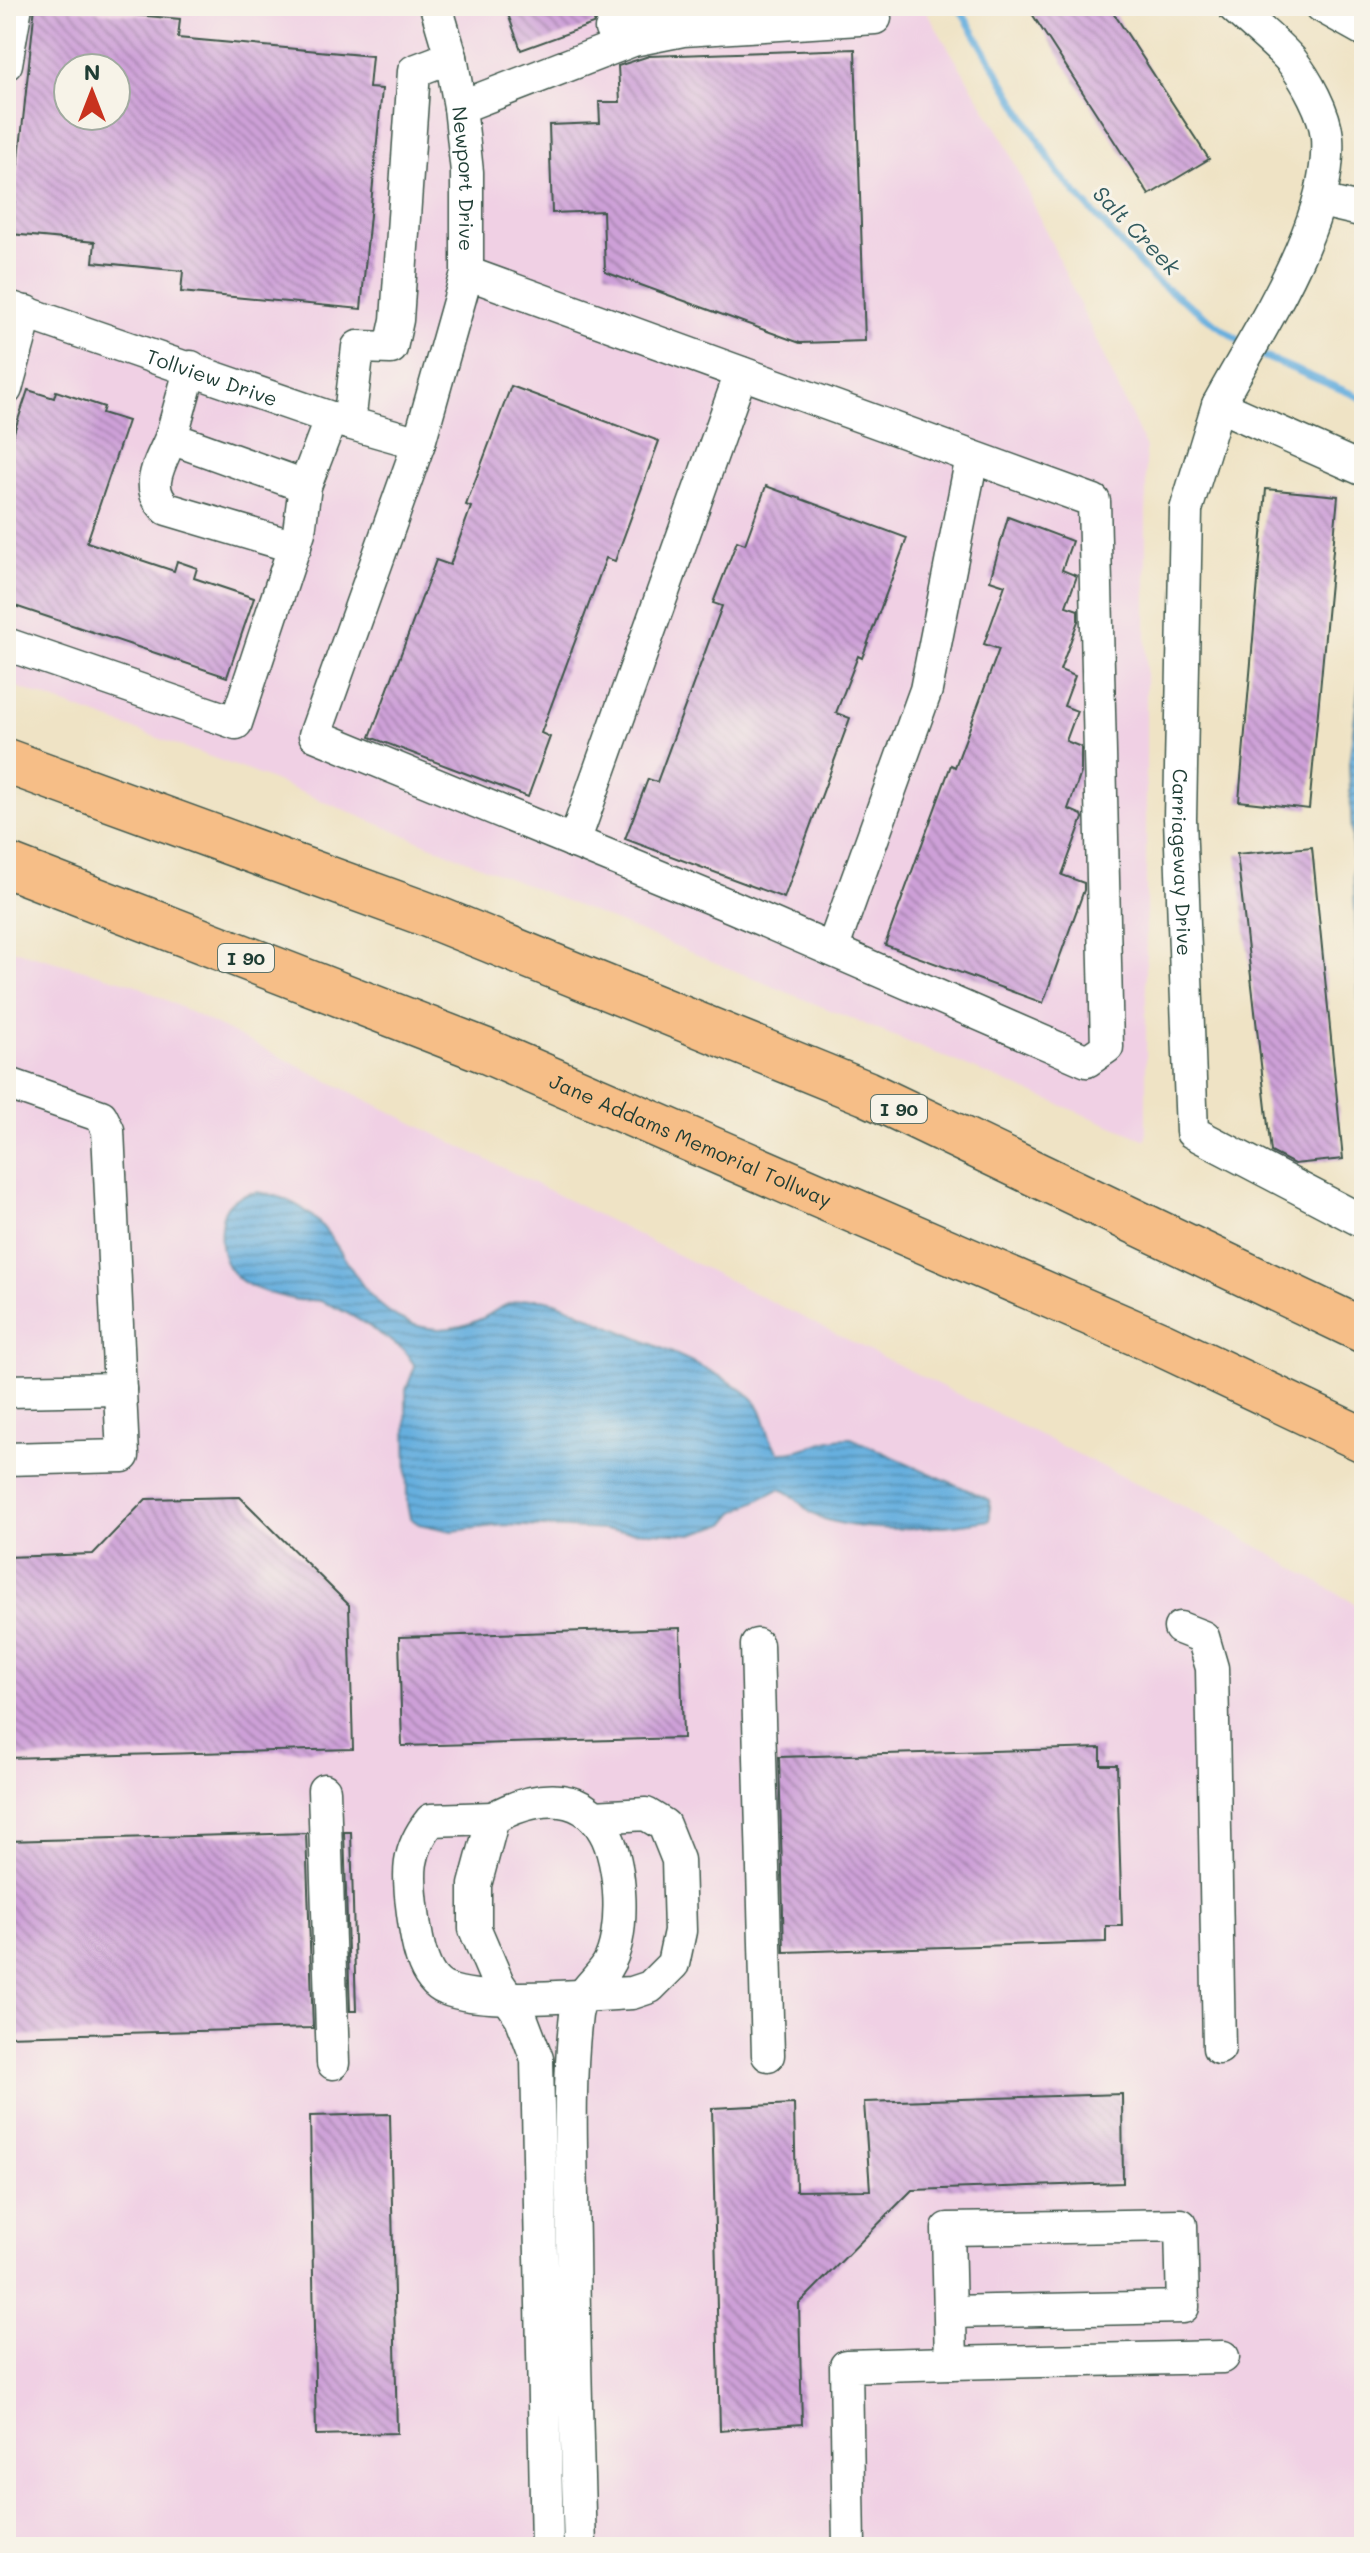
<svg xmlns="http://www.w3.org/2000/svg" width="1370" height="2553" font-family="Mali,sans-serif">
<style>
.built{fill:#f0d0e4;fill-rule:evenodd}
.water{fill:url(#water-rules);stroke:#427689;stroke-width:2}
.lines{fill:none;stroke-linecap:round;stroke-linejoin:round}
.stream{stroke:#66afde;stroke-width:7}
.building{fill:url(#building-back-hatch);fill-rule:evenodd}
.minor-casing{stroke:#3e564a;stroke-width:35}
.highway-casing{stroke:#3e564a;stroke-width:47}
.minor{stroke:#fff;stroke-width:32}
.highway{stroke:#f6be87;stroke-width:44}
.labels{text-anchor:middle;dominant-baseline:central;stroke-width:6;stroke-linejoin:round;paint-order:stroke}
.shield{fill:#f7f3e8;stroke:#60746a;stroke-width:2}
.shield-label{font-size:18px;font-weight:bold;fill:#1f3d34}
.street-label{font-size:20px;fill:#1f3d34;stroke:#f7f3e8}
.water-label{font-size:22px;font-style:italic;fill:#315a5e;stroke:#f7f3e8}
</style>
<defs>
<pattern id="water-rules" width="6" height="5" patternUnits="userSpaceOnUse" patternTransform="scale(2)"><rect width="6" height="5" fill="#66afde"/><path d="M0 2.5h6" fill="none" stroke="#5390b5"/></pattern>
<pattern id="building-back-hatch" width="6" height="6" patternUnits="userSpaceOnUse" patternTransform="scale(2)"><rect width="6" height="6" fill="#cea0d8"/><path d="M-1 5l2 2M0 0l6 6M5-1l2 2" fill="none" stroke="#a784b0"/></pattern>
</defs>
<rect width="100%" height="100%" fill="#f7f3e8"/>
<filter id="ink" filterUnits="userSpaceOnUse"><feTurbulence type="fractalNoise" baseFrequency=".0125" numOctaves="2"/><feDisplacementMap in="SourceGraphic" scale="16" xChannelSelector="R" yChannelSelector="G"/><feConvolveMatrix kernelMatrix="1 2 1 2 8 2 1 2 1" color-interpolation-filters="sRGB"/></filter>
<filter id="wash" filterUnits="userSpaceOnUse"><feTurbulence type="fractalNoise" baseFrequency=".006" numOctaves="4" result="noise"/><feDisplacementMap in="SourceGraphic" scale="32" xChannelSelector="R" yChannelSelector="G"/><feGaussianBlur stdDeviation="1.8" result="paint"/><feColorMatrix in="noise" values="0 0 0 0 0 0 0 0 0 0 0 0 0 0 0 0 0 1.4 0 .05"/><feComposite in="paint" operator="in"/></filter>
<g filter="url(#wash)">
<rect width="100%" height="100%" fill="#efe3c5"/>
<g class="built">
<path d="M 6,6 L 923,6 L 1003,138 L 1146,448 L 1146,1140 L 252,772 L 6,683 ZM 68,68 L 116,68 L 116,116 L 68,116 Z"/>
<polygon points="6,948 134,984 1226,1528 1364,1609 1364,2547 6,2547"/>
</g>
<g class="water">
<polygon points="1364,642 1364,1027 1359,1006 1349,764"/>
<path d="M 257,1192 C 348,1205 336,1291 407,1322 C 432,1333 458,1330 483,1318 C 493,1313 503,1304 515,1302 C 526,1299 540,1298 551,1301 C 570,1306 589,1317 607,1325 C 648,1343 715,1368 749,1395 C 769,1411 763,1435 779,1452 C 806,1453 822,1437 851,1438 L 990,1500 L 990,1520 C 938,1528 875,1535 824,1519 C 802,1513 798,1493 779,1489 L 735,1512 L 725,1524 L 692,1534 L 503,1525 L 452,1531 L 419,1524 L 410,1518 L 407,1504 L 406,1390 L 415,1366 L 404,1350 C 379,1333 352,1313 323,1302 C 313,1298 303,1302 293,1299 C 247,1289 216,1277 221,1226 C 223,1202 235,1196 257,1192 Z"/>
</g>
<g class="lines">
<g class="stream">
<polyline points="958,6 1058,173 1152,278 1245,345"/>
<polyline points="1258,354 1364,399"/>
</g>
</g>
<g id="blocks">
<g class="building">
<path d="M 35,6 L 180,19 L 178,38 L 372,56 L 369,88 L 382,89 L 361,309 L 181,292 L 183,271 L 93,262 L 95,242 L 11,234 ZM 68,68 L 116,68 L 116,116 L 68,116 Z"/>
<polygon points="505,6 618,6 597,16 593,24 521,50"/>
<polygon points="1027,6 1109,6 1209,159 1149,195"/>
<polygon points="855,49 865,341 800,343 605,272 603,211 552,213 549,125 600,123 599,102 620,102 618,66 649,56"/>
<polygon points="511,386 659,441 615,561 606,558 541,733 550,737 528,797 370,737 436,560 450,565 471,507 466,505"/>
<polygon points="28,390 54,398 56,391 104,407 102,413 128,421 87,542 174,571 177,561 197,568 194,578 254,598 227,677 6,603 6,456"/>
<polygon points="766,486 907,538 862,658 858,656 836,713 850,718 784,898 625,839 648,779 657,782 722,606 713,603 737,541 745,544"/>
<polygon points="1266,489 1338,496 1309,809 1239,801"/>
<polygon points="1008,517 1072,541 1062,570 1077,576 1066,606 1078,610 1078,621 1060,670 1075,676 1064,706 1077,711 1066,741 1081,747 1081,773 1068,809 1082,815 1083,818 1062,875 1084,883 1084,890 1043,1003 885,945 951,765 955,767 999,649 984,644 1005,585 990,580"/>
<polygon points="1312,847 1343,1159 1294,1164 1271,1152 1237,854"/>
<polygon points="240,1497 349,1605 353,1749 6,1758 6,1557 93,1554 146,1499"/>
<polygon points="680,1628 683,1738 402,1746 399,1637"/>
<polygon points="1101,1748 1101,1765 1117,1765 1122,1926 1106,1926 1106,1942 784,1952 779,1757"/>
<polygon points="344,1832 351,1832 356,2011 350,2011"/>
<polygon points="306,1833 313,2028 6,2036 6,1841"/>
<polygon points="1122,2094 1123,2183 912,2190 799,2304 802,2424 720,2430 712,2108 794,2104 796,2191 870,2190 864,2102"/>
<polygon points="390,2114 397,2433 316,2435 310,2116"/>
</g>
</g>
</g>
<g filter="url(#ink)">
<use href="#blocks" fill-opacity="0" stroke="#3e564a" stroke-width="2"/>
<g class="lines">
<defs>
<g id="minor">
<path id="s1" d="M 436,6 L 451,57 L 460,107 L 467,172 L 467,273 L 419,443 L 315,735 L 733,907 L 1087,1061 L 1107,1047 L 1094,501 L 467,273"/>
<polyline points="1321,6 1364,30"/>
<polyline points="611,29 671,6"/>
<polyline points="6,64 16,6"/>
<polyline points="460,107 633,40 683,30 875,18"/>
<polyline points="1321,201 1364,211"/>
<path id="s2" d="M 6,306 L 331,418 L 419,443"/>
<polyline points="191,367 171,438 305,486"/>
<polyline points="6,389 27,312"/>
<path d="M 1218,405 C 1258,331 1333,221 1327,137 C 1325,113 1306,79 1291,60 C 1274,41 1252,24 1233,6"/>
<polyline points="349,423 358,347 391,348 397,320 414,71 451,57"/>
<path d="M 171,438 C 160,464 143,488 167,509 L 295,547"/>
<path id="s3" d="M 1364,470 L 1218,405 L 1186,510 L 1180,819 L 1192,1132 L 1364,1222"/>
<polyline points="6,644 236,723 299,532 305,486 331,418"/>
<polyline points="574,842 741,373"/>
<polyline points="832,950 926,690 972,457"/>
<polyline points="6,1083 101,1116 108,1130 123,1456 6,1459"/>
<polyline points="6,1391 120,1389"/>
<polyline points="1180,1628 1203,1637 1212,1668 1219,2048"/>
<polyline points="757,1645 768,2055"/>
<polyline points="324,1790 333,2063"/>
<path d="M 493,1818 L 431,1820 C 406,1851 408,1875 413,1913 C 416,1936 421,1979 446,1989 C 483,2005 588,1995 632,1993 L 650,1987 L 673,1964 L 680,1931 L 678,1860 L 664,1825 L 646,1814 L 594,1817"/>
<polyline points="951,2363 1223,2357"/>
<path d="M 547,2547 L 537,2059 L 521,2017 L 498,1983 L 475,1929 L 475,1885 L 493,1818 C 530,1798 579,1787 604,1831 C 622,1861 626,1936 607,1966 C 595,1984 579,1992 576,2015 C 567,2090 572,2169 573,2245 C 574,2346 577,2446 580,2547"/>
<polyline points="849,2547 846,2366 951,2363 948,2229 1181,2225 1183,2307 950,2312"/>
</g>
<g id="highway">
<polyline points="6,761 423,913 866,1093 1364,1331"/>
<path id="s4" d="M 6,865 L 486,1051 L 1161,1344 L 1364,1440"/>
</g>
</defs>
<use href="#minor" class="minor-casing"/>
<use href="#highway" class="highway-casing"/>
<use href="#minor" class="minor"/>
<use href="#highway" class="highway"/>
</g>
</g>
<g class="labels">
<g class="shield">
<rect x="218" y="944" width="56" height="28" rx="6"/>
<rect x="871" y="1095" width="56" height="28" rx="6"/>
</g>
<g class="shield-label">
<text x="246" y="958">I 90</text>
<text x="899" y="1109">I 90</text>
</g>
<g class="street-label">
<text stroke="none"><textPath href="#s1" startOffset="176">Newport Drive</textPath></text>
<text stroke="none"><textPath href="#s2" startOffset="218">Tollview Drive</textPath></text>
<text stroke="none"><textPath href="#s3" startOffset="622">Carriageway Drive</textPath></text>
<text stroke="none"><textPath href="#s4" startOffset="738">Jane Addams Memorial Tollway</textPath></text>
</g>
<g class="water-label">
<text transform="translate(1137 230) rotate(46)">Salt Creek</text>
</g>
</g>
<rect width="1370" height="2553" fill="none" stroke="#f7f3e8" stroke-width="32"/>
<g transform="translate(92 92)"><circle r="38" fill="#f7f3e8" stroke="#a1aaa0" stroke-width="2"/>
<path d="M0-6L14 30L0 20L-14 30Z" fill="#c8321e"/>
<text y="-12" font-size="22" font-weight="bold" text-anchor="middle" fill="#1f3d34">N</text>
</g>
</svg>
